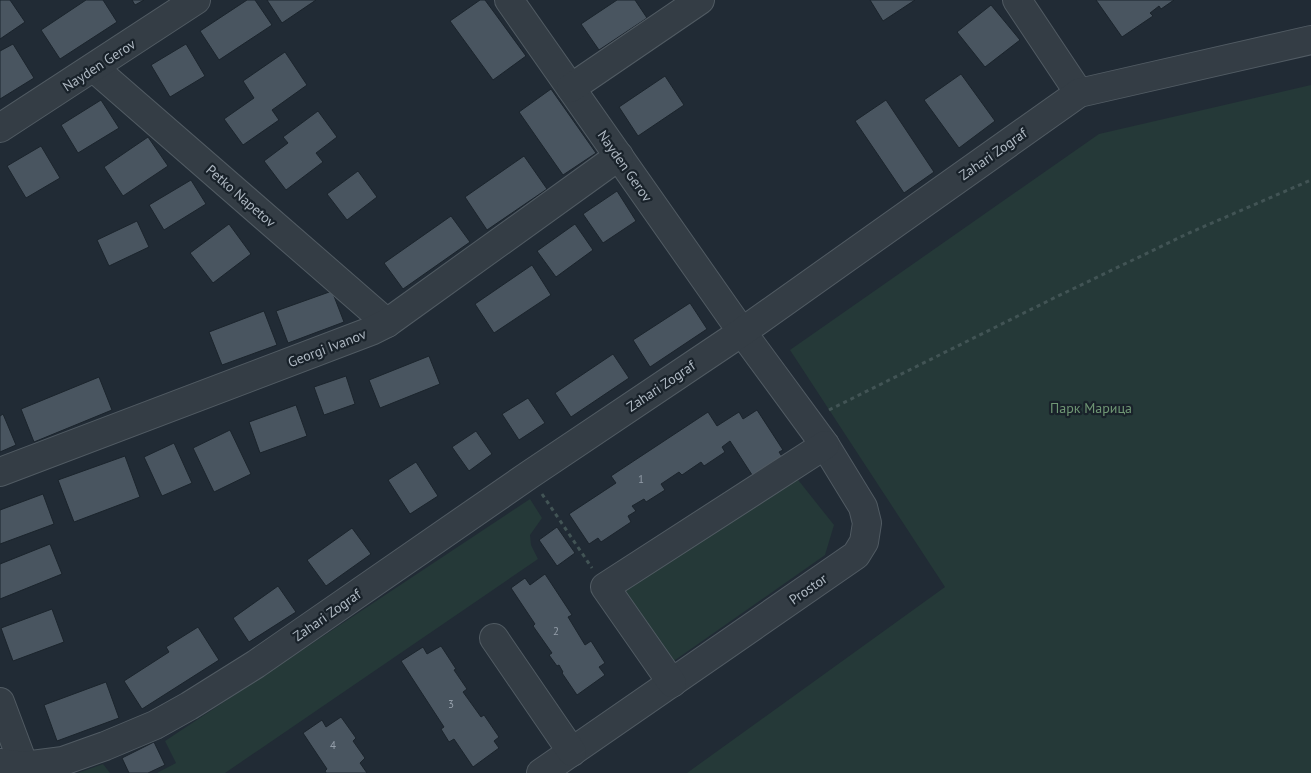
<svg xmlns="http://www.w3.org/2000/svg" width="1311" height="773" font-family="'PT Sans',sans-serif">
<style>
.green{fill:#253938}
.building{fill:#495560;stroke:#1b242c}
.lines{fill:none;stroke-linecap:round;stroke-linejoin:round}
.minor-casing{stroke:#515b63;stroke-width:30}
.path{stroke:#425455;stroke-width:3;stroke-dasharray:4 4;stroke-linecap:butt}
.minor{stroke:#343d45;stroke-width:28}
.labels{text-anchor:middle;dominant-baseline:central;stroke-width:4.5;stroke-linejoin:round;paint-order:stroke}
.number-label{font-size:11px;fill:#959faa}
.street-label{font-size:14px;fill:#aeb8c2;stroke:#19222a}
.park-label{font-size:14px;fill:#6f9674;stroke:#19222a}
</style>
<rect width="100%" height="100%" fill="#212b35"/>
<g class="green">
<polygon points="1311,85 1311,773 687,773 945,587 790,350 1099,134"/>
<polygon points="795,476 834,525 825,555 668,665 620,591"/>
<polygon points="530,499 542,518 530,535 531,545 538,559 225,773 157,773 176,763 165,741"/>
<polygon points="103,764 110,773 78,773"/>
</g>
<g class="building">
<polygon points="0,0 10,0 25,22 0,39"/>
<polygon points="86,0 103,0 117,22 60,59 41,30"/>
<polygon points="132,0 144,0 135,5"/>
<polygon points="247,0 255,0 272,25 219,60 200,31"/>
<polygon points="267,0 316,0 282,23"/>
<polygon points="480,0 485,0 526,56 493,80 450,21"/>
<polygon points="617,0 635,0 647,18 599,50 581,24"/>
<polygon points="870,0 915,0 883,21"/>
<polygon points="1096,0 1174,0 1161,9 1159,6 1150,13 1153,16 1122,37"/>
<polygon points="991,5 1020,40 985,67 957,32"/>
<polygon points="13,44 34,78 0,99 0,51"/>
<polygon points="186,44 205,76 170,97 151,65"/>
<polygon points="285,52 307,85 272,110 279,120 243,145 224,119 254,98 243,81"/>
<polygon points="961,74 995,121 959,148 924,100"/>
<polygon points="665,76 684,105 638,136 619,107"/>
<polygon points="551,89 596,153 563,175 519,112"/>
<polygon points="101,100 119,128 78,153 61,125"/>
<polygon points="886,100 934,172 904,193 855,121"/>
<polygon points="318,111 337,137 316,153 323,162 286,190 264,161 288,143 283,137"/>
<polygon points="148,137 168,166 123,196 104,167"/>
<polygon points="41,146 60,178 26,198 7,166"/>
<polygon points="524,156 547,189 487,230 465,197"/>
<polygon points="358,171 377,197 347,220 327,194"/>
<polygon points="191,180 206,204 164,230 149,205"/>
<polygon points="617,191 636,221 603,243 583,214"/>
<polygon points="451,216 470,242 403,289 384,263"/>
<polygon points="137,221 149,247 109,266 97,240"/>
<polygon points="229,224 251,254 213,283 190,253"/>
<polygon points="575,224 593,250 556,277 537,251"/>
<polygon points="532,265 551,295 494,333 475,304"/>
<polygon points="332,291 344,322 288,343 276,311"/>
<polygon points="690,303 707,329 650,367 633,340"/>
<polygon points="264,311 277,345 222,365 209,332"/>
<polygon points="613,354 629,378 571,417 555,393"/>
<polygon points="429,356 440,384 380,408 369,380"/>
<polygon points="346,376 355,404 324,415 314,387"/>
<polygon points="99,377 112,410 34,442 21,409"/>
<polygon points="528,398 545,423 519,440 502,414"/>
<polygon points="296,405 307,436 260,453 249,422"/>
<polygon points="757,410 783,450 779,452 785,461 756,481 730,441 722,447 725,452 704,466 701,462 682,475 679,472 661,484 665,490 646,502 644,499 632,506 636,511 628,516 631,522 601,542 598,538 589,544 569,514 616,483 611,476 708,412 717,426 739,412 743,419"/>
<polygon points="3,414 16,445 0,452 0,416"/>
<polygon points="230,430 251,474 214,492 193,448"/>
<polygon points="476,431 492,454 469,471 452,447"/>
<polygon points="174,443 192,483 162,496 144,457"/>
<polygon points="125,456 140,497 74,522 58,480"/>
<polygon points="416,462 438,496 410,514 388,480"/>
<polygon points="43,494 54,524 0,544 0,510"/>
<polygon points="557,527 575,553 557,566 539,540"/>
<polygon points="352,528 371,554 326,586 307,560"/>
<polygon points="50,544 62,574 0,599 0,564"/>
<polygon points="545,574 572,615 568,617 585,645 591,641 605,663 599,667 605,675 577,695 562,673 563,672 559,665 557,666 549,655 552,653 533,626 535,624 511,588 525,578 530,585"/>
<polygon points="278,586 296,612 249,642 233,618"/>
<polygon points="52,609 64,642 13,661 1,628"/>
<polygon points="198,627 219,660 142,709 124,681 169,652 166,647"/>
<polygon points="441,646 456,669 454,670 467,689 463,692 481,717 484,715 499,737 494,741 499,748 473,767 454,739 449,742 441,729 444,727 401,661 423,647 427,654"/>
<polygon points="106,682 119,718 57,741 44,705"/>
<polygon points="341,717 356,738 353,741 365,758 360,763 367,773 326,773 325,771 327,769 303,733 322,720 326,727"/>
<polygon points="154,742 165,765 148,773 129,773 122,758"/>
</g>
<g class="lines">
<defs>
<g id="minor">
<polyline points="509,0 742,332 825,445 863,507 867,523 864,542 856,555 541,773"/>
<polyline points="1017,0 1079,93"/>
<polyline points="94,68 387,323"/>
<polyline points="571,88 700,0"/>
<polyline points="0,128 196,0"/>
<polyline points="0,472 371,331 387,323 619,156"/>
<polyline points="494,638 572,752"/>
<polyline points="672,683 605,587 825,445"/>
<polyline points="0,702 24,766"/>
<polyline points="0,763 24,766 63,761 105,746 155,725 189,706 256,664 529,475 742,332 1079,93 1311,40"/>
</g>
</defs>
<use href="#minor" class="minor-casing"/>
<g class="path">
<polyline points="829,410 1056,297 1189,233 1311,180"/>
<polyline points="542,494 592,568"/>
</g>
<use href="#minor" class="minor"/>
</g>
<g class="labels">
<g class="number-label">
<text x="641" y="479">1</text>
<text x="556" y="631">2</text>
<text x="451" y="704">3</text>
<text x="333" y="745">4</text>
</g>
<g class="street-label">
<text transform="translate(99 65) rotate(-33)">Nayden Gerov</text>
<text transform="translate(993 154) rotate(-35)">Zahari Zograf</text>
<text transform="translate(625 166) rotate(55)">Nayden Gerov</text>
<text transform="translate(241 196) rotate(41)">Petko Napetov</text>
<text transform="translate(327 348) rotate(-21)">Georgi Ivanov</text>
<text transform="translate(661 386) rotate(-34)">Zahari Zograf</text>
<text transform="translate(808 589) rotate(-35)">Prostor</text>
<text transform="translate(327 615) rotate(-35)">Zahari Zograf</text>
</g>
<g class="park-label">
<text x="1091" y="408">Парк Марица</text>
</g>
</g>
</svg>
